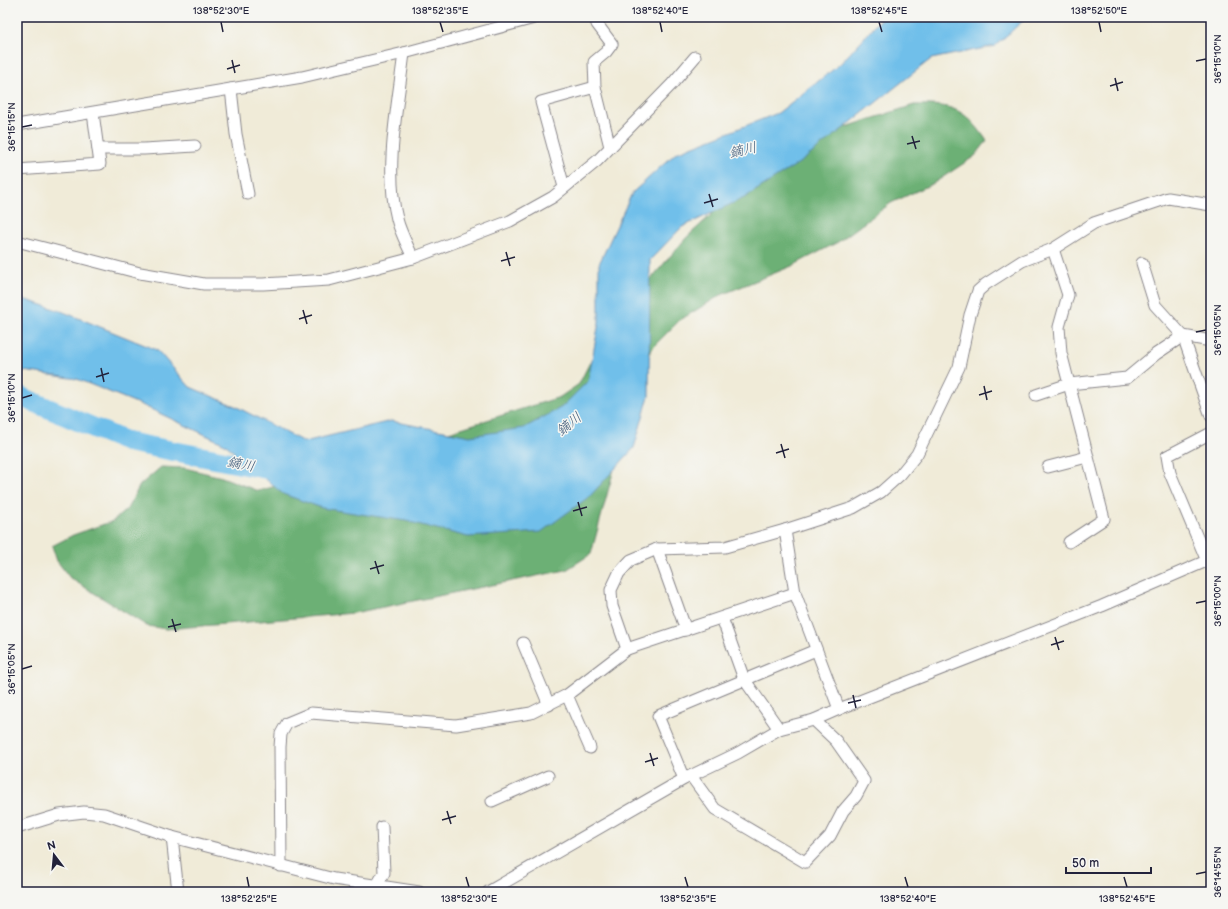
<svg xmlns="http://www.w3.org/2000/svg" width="1228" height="909" font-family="'Balsamiq Sans','Klee One',sans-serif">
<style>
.forest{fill:#6cb074;stroke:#476958}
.water{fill:#70bfea;stroke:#497092}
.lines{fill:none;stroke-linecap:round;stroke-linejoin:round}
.river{stroke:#70bfea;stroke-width:20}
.minor-casing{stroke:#89868a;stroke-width:13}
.minor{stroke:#fff;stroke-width:11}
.ticks{fill:none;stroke:#22223b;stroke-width:1.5}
.labels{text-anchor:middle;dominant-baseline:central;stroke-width:3;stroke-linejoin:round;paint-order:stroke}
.water-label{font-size:14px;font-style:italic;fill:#3d5978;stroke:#f6f6f2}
.neatline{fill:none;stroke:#22223b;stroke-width:1.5}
.ticks-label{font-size:10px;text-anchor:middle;fill:#22223b}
</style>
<rect width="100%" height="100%" fill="#f6f6f2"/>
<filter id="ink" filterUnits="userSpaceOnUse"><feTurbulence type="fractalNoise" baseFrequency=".025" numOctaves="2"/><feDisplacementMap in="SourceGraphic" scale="8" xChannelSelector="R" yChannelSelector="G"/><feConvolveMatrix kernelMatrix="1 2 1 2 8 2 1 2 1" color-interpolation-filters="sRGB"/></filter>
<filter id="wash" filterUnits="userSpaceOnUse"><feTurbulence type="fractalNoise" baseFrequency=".012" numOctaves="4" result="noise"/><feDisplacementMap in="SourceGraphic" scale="16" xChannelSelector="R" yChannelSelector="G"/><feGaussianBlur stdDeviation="0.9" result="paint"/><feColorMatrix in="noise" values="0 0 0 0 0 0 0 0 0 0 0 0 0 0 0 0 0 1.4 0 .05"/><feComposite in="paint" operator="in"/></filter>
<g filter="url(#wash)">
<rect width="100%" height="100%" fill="#f0ebd8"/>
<path class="forest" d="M 914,105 C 952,104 965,108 987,141 L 975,156 L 934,183 L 891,203 L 838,242 L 792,266 L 721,295 L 680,320 L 653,347 L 637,384 L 591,554 L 566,570 L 354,613 L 166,629 L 147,626 L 70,578 L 57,561 L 52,546 L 73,535 L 113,521 L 127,509 L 140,485 L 161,467 L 185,468 L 222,477 L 258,491 L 280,485 L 560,397 L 579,384 L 592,358 L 649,281 L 686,238 L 724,203 L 815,137 Z"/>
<polygon class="water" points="883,17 1027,17 995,46 931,59 802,161 744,198 682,227 650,260 649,396 634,448 590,496 541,532 468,537 406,521 322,508 283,494 225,444 144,406 77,379 17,370 17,297 61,311 157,350 190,387 235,406 304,442 391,421 470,436 524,428 562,407 588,381 599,322 599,264 632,193 676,153 778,113 840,64"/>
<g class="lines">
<polyline class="river" points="17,395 127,442 277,471"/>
</g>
</g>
<g filter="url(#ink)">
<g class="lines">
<defs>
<g id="minor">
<polyline points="595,17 597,24 612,44 606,52 594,62 595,87"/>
<path d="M 404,53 C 398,104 384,169 397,219 C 400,232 408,246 413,258 L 510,221 L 553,197 L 597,161 L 672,84 L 695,57"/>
<polyline points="231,89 236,134 248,194"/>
<polyline points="17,125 302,77 404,53 538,17"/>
<polyline points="98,149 144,149 195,146"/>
<polyline points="17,170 100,164 93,113"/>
<polyline points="564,187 541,102 595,87 610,147"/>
<polyline points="17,241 140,273 204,284 263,284 329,280 413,258"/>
<polyline points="1053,249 1068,295 1059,327 1061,353 1104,519 1069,542"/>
<polyline points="1142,263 1155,305 1183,336 1211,416"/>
<polyline points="1036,395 1069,384 1127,378 1156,354 1183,336 1211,341"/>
<polyline points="1048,467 1087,457"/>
<polyline points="785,530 795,593 839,709"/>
<polyline points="657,549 686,630"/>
<polyline points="1207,561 1170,473 1167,456 1211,433"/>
<polyline points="722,618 744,679 779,729"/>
<polyline points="523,643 549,705"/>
<polyline points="627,649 795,593"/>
<polyline points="567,695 590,748"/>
<polyline points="691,776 715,809 805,862 830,836 843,811 856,796 864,781 836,741 814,720"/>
<polyline points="684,779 658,716 816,650"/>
<polyline points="492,801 548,776"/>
<polyline points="17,828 59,815 84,812 104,814 172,837 334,879 419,892"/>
<polyline points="172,837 178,892"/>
<polyline points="281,866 280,747 281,734 287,723 311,713 456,725 531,713 567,695 627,649 612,606 611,590 619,573 631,560 657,549 725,547 785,530 853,508 881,492 900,475 917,454 959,367 970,315 978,291 986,284 1022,261 1053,249 1094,223 1168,198 1211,205"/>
<polyline points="377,885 384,873 382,827"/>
<polyline points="488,892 684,779 738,753 779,729 814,720 839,709 1102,606 1211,559"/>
</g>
</defs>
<use href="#minor" class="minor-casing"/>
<use href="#minor" class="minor"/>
</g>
</g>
<path class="ticks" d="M 221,22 L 223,32M 440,22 L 443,32M 660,22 L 662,32M 879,22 L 882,32M 1099,22 L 1101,32M 232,60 L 235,73M 1196,61 L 1206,59M 227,69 L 240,65M 1115,78 L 1118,91M 1110,86 L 1123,82M 22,127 L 32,125M 912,136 L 916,149M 907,144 L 920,141M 709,194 L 713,207M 704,203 L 718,199M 506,252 L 510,266M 501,261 L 515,257M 303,310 L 307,324M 299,319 L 312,315M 1196,332 L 1206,330M 101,368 L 104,382M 96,377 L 109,373M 984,386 L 987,400M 979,395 L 992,391M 22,398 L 32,395M 781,444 L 785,458M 776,453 L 789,449M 578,502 L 582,516M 573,511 L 587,507M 375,561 L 379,574M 370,569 L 384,565M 1196,603 L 1206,601M 172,619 L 176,632M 168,627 L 181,624M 1055,637 L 1059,650M 1051,645 L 1064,641M 22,669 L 32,666M 853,695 L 856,708M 848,703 L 861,700M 650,753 L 654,766M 645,762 L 658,758M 447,811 L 451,824M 442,820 L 456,816M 1196,874 L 1206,872M 247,877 L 249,887M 466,877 L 469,887M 685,877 L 688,887M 905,877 L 908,887M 1124,877 L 1127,887"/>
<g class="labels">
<g class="water-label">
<text transform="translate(743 150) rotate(-13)">鏑川</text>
<text transform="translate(569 424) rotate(-39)">鏑川</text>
<text transform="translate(241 464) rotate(11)">鏑川</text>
</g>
</g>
<rect width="1228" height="909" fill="none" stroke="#f6f6f2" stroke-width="44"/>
<g transform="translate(54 855) rotate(344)" stroke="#f6f6f2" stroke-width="3" paint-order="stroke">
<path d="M0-3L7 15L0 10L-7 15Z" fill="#22223b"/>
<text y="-6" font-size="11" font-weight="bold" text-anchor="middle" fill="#22223b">N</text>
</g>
<path d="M1066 867v6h85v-6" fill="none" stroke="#22223b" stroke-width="2"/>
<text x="1072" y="867" font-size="12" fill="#22223b" stroke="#f6f6f2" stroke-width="3" paint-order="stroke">50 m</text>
<rect x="22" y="22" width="1184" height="865" class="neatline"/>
<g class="ticks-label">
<text x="221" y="14">138°52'30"E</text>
<text x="440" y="14">138°52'35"E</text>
<text x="660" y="14">138°52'40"E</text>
<text x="879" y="14">138°52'45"E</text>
<text x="1099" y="14">138°52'50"E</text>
<text transform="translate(1217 59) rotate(-90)" y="4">36°15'10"N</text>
<text transform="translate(11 127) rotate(-90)" y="4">36°15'15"N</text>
<text transform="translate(1217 330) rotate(-90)" y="4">36°15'05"N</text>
<text transform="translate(11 398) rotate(-90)" y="4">36°15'10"N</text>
<text transform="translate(1217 601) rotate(-90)" y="4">36°15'00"N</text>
<text transform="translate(11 669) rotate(-90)" y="4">36°15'05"N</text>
<text transform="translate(1217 872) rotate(-90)" y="4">36°14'55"N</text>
<text x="249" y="902">138°52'25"E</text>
<text x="469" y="902">138°52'30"E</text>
<text x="688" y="902">138°52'35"E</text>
<text x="908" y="902">138°52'40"E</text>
<text x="1127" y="902">138°52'45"E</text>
</g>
</svg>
